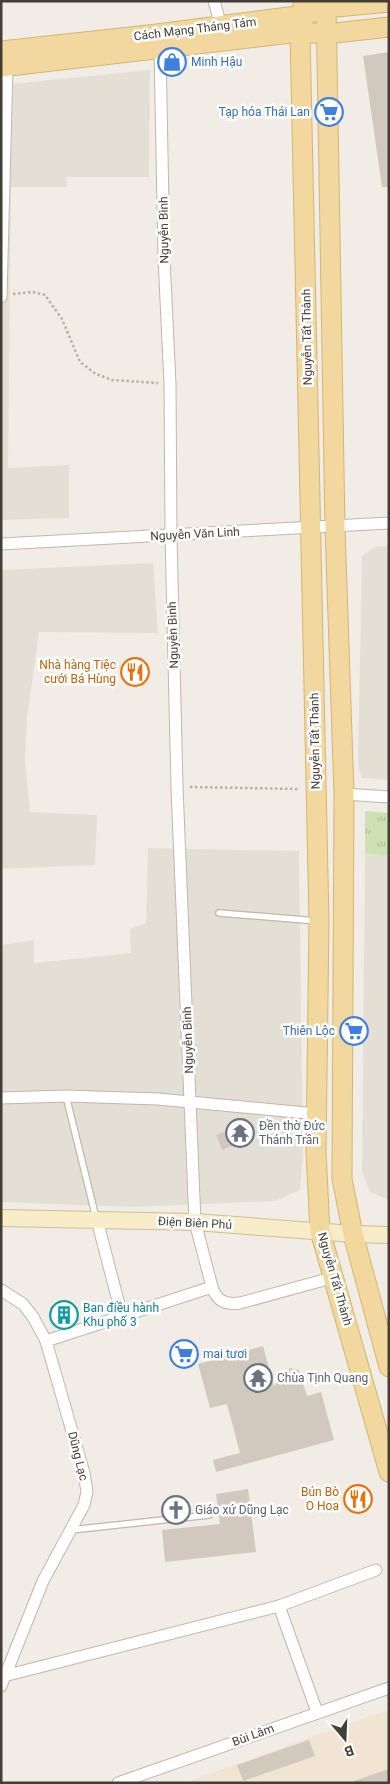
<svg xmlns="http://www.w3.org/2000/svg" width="390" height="1784" font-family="Roboto,sans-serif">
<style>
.residential{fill:#e4dfd5}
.commercial{fill:#f1e4d3}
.grass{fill:url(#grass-tufts)}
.building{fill:#d1c9bd}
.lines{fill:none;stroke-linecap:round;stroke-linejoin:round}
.lane-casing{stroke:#beb8ad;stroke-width:8}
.street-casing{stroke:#beb8ad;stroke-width:13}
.secondary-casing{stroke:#cbbe9a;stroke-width:18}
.primary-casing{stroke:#d5b570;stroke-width:21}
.path{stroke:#bbb09d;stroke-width:2.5;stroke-dasharray:2.5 2.5;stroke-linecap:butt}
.lane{stroke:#fff;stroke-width:5.5}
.street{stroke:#fff;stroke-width:11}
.secondary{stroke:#f8ecc9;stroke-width:16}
.primary{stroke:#f2d89e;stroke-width:19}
.labels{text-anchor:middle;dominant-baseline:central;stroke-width:5;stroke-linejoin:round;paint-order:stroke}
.street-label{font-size:12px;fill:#433e36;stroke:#fff}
.shop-label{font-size:12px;fill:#366cbe;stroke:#fff;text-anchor:start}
.food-label{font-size:12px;fill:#c56008;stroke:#fff;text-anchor:end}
.worship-label{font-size:12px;fill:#5b616d;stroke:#fff;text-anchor:start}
.culture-label{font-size:12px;fill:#0d838f;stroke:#fff;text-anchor:start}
</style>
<defs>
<pattern id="grass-tufts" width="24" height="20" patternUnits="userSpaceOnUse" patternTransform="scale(1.25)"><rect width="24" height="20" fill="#cde1b3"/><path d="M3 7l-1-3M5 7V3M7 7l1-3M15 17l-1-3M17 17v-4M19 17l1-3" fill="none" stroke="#b1c29b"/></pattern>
</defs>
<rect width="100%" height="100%" fill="#f1ede6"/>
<g class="residential">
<polygon points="150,70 149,177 66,177 67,187 11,187 8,468 69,465 69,518 1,520 1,85"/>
<polygon points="389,546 389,780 362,778 358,765 362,556 375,547"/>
<polygon points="153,563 158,633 39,632 27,718 25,759 30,812 97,815 95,865 1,869 1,570"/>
<polygon points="148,848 299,851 303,1156 300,1190 275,1201 131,1207 1,1202 1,945 34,940 34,963 131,953 130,929 146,923"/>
<polygon points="365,853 389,856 389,1200 370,1192 362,1171"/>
</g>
<polygon class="commercial" points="389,1709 389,1783 184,1783"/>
<polygon class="grass" points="365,811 389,813 389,856 365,853"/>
<g class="building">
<polygon points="389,52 389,187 382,187 363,56"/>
<polygon points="233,1128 239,1143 222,1150 216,1135"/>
<polygon points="69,1302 76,1319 58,1327 51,1310"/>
<polygon points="263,1346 274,1386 290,1368 299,1370 307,1396 321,1392 334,1440 216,1472 213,1460 240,1453 227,1404 210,1408 198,1364"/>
<polygon points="248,1489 256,1552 165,1562 162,1530 220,1524 216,1494"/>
<polygon points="309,1740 315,1756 243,1781 237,1765"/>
<polygon points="389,1769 389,1783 354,1783 354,1781"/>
</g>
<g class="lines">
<defs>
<g id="lane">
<polyline points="219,913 317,921"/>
<polyline points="66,1096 96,1218"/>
<polyline points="71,1530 209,1515"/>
</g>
<g id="street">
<polyline points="214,1 221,26"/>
<path d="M 160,48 L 164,258 L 170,384 L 171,536 L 177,787 L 195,1222 L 212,1287 C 217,1301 225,1305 240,1303 L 335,1277"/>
<polyline points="1,297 7,66"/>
<polyline points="1,544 389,523"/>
<polyline points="344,794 389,797"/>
<polyline points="1,1098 66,1096 158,1099 317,1114"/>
<polyline points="97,1220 122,1316"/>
<polyline points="1,1290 23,1304 33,1317 46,1341 84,1473 87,1492 84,1505 43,1581 1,1686"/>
<polyline points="46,1341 212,1287"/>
<polyline points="279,1606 317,1712"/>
<polyline points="4,1676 279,1606 376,1570"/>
<polyline points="118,1783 389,1688"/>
</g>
<polyline id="secondary" points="1,1218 195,1222 353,1234 389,1235"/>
<g id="primary">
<polyline points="303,1 304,15 300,32 319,921 316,1152 320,1231 389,1472"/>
<polyline points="326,1 335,527 344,794 342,1179 353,1234 389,1367"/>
<polyline points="1,51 149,35 304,15 326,8 389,2"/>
<polyline points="1,67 300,32 326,34 389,27"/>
</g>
</defs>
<use href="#lane" class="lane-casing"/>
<use href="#street" class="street-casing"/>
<use href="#secondary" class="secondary-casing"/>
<use href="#primary" class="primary-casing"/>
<g class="path">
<polyline points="13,294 33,292 45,295 62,319 80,362 96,374 112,380 158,383"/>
<polyline points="190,787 300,789"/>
</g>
<use href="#lane" class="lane"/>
<use href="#street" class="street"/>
<use href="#secondary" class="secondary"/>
<use href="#primary" class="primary"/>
</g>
<defs>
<symbol id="shop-ring" viewBox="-11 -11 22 22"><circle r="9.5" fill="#fff" stroke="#3f7fe0" stroke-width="1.5"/><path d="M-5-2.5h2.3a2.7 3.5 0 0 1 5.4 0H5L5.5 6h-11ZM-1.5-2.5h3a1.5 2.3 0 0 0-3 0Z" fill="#3f7fe0"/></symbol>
<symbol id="supermarket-ring" viewBox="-11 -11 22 22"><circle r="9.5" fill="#fff" stroke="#3f7fe0" stroke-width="1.5"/><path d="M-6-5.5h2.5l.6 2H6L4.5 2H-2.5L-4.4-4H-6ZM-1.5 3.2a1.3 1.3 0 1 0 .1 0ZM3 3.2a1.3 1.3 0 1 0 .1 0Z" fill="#3f7fe0"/></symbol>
<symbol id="restaurant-ring" viewBox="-11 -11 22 22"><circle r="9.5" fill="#fff" stroke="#e8710a" stroke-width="1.5"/><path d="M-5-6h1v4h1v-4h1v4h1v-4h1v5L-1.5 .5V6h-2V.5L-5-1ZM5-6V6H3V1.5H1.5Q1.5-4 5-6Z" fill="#e8710a"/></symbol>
<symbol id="temple-ring" viewBox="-11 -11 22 22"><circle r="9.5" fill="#fff" stroke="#6b7280" stroke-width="1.5"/><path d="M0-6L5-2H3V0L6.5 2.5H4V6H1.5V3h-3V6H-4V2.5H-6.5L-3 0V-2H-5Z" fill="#6b7280"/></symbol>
<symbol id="building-ring" viewBox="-11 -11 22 22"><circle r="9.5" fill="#fff" stroke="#0f9aa8" stroke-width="1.5"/><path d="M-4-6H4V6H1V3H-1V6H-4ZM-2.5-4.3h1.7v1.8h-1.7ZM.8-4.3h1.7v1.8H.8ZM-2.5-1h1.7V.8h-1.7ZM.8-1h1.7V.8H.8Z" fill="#0f9aa8"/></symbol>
<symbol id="church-ring" viewBox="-11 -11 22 22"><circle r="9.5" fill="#fff" stroke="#6b7280" stroke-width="1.5"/><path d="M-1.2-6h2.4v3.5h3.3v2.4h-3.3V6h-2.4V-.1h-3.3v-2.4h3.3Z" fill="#6b7280"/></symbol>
</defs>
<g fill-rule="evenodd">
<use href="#shop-ring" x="156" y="46" width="32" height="32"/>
<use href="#supermarket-ring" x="313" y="96" width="32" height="32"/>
<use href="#restaurant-ring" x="119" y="656" width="32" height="32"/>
<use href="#supermarket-ring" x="338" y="1015" width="32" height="32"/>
<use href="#temple-ring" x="224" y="1117" width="32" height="32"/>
<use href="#building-ring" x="48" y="1299" width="32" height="32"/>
<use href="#supermarket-ring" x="168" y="1338" width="32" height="32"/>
<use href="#temple-ring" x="242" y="1362" width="32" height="32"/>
<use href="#restaurant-ring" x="342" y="1483" width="32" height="32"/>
<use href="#church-ring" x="160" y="1494" width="32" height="32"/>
</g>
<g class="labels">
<g class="street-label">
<text transform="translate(195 29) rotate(-7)">Cách Mạng Tháng Tám</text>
<text transform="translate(164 230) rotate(-91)">Nguyễn Bình</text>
<text transform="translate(307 337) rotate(-91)">Nguyễn Tất Thành</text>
<text transform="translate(195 534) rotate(-3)">Nguyễn Văn Linh</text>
<text transform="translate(173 635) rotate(-92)">Nguyễn Bình</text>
<text transform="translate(315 741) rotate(-91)">Nguyễn Tất Thành</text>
<text transform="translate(188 1040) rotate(-92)">Nguyễn Bình</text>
<text transform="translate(195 1223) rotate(3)">Điện Biên Phủ</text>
<text transform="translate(335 1279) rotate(74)">Nguyễn Tất Thành</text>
<text transform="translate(78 1456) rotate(76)">Dũng Lạc</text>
<text transform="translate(253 1735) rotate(-20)">Bùi Lâm</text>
</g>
<g class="shop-label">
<text x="191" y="62">Minh Hậu</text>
<text x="310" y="112" text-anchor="end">Tạp hóa Thái Lan</text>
<text x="335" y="1031" text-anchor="end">Thiên Lộc</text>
<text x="203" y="1354">mai tươi</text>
</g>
<g class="food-label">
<text x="116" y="665">Nhà hàng Tiệc<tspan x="116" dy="14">cưới Bá Hùng</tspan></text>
<text x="339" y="1492">Bún Bò<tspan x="339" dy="14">O Hoa</tspan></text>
</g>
<g class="worship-label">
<text x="259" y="1126">Đền thờ Đức<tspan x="259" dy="14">Thánh Trần</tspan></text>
<text x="277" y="1378">Chùa Tịnh Quang</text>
<text x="195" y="1510">Giáo xứ Dũng Lạc</text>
</g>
<g class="culture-label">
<text x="83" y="1308">Ban điều hành<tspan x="83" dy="14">Khu phố 3</tspan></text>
</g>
</g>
<rect width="390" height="1784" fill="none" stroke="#433e36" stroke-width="5"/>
<g transform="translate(345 1739) rotate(161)" stroke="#ffffff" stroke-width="4" paint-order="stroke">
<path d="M0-4L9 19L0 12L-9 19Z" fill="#433e36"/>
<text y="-8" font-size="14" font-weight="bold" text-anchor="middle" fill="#433e36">B</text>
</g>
</svg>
